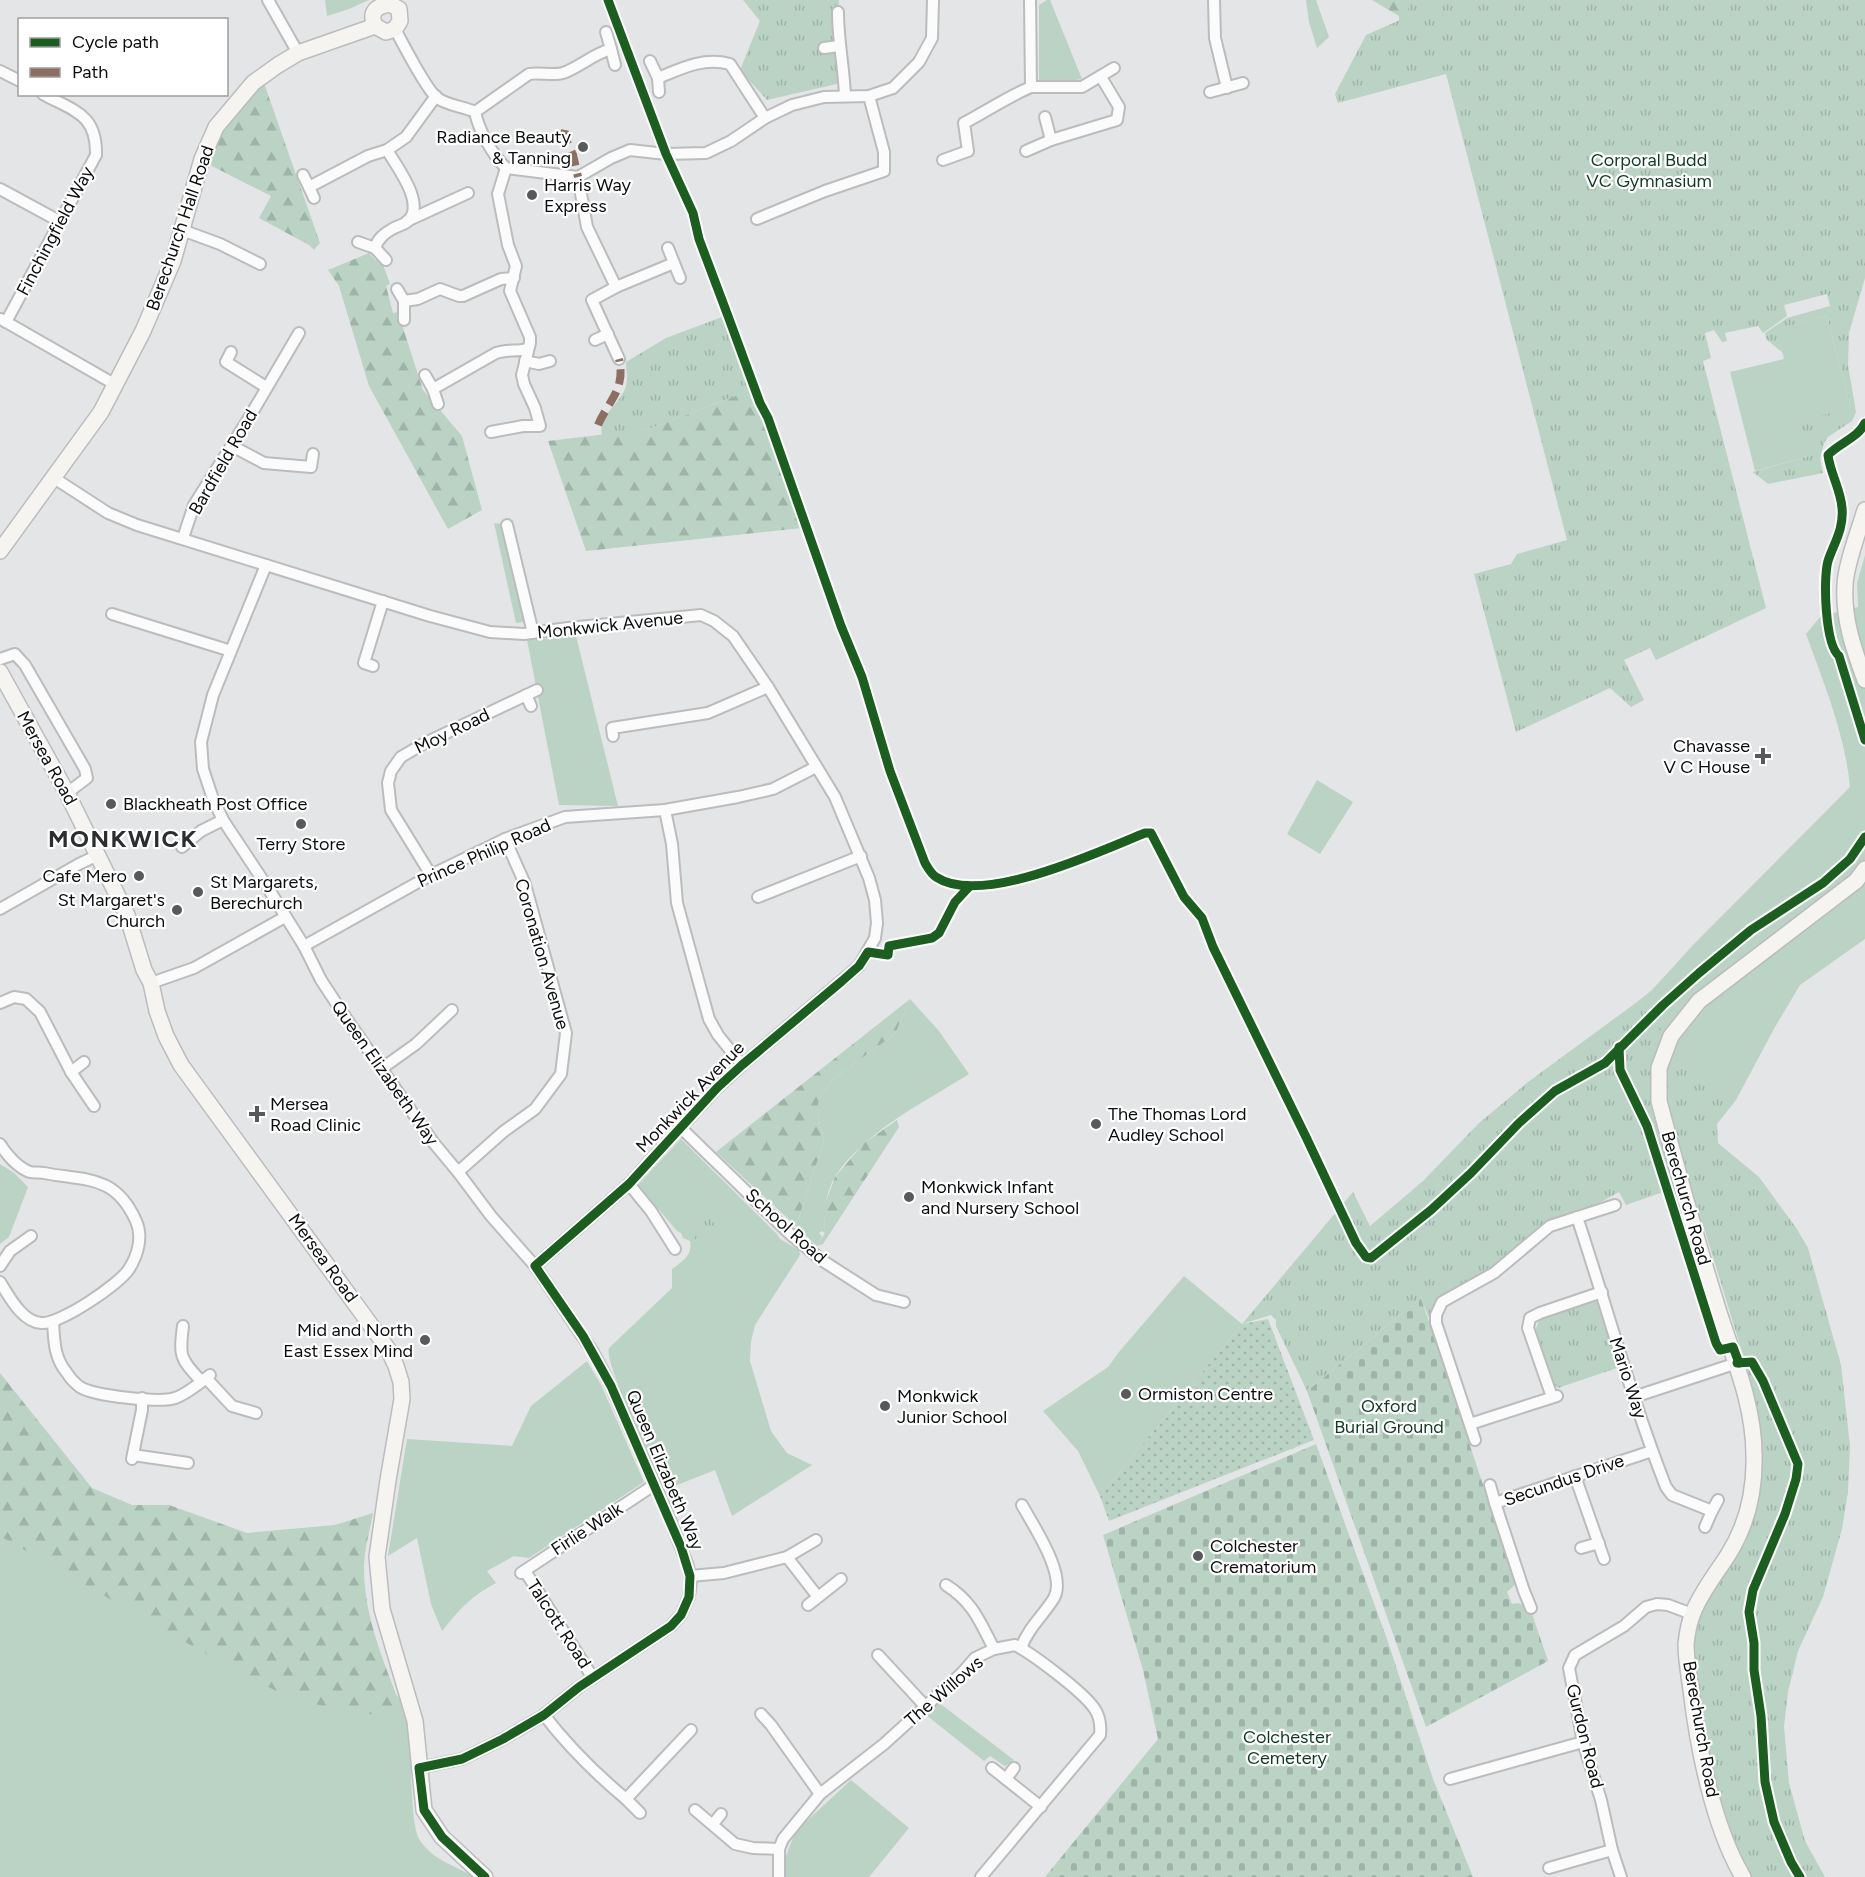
<svg xmlns="http://www.w3.org/2000/svg" width="1865" height="1877" font-family="Figtree,sans-serif">
<style>
.grass{fill:#bad3c5}
.forest{fill:url(#forest-firs)}
.cemetery{fill:url(#cemetery-stones)}
.park{fill:url(#park-tufts)}
.garden{fill:url(#garden-dots)}
.lines{fill:none;stroke-linecap:round;stroke-linejoin:round}
.street-casing{stroke:#bbbcbd;stroke-width:14}
.secondary-casing{stroke:#bbbcbd;stroke-width:18}
.street{stroke:#fbfbfb;stroke-width:10}
.secondary{stroke:#f6f4f1;stroke-width:15}
.quiet{stroke:#8d6e63;stroke-width:8;stroke-dasharray:15 8;stroke-linecap:butt}
.cycleway-casing{stroke:#fff;stroke-width:13}
.cycleway{stroke:#1b5e20;stroke-width:9}
.poi-dot{fill:#58595a;stroke:#fff;stroke-width:2}
.labels{text-anchor:middle;dominant-baseline:central;stroke-width:4.5;stroke-linejoin:round;paint-order:stroke}
.poi-label{font-size:18px;fill:#0c0d0e;stroke:#fff;text-anchor:start}
.park-label{font-size:18px;fill:#0e3a25;stroke:#fff}
.street-label{font-size:18px;fill:#0c0d0e;stroke:#fff}
.district-label{font-size:24px;font-weight:bold;letter-spacing:1.5px;fill:#2b2d2f;stroke:#fff}
</style>
<defs>
<pattern id="forest-firs" width="22" height="20" patternUnits="userSpaceOnUse" patternTransform="scale(1.5)"><rect width="22" height="20" fill="#bad3c5"/><path d="M5 1l3.5 6h-7zM16 11l3.5 6h-7z" fill="#9fb4a8"/></pattern>
<pattern id="cemetery-stones" width="16" height="16" patternUnits="userSpaceOnUse" patternTransform="scale(1.5)"><rect width="16" height="16" fill="#bad3c5"/><path d="M2 7V4a2 2 0 0 1 4 0v3zM10 15v-3a2 2 0 0 1 4 0v3z" fill="#9fb4a8"/></pattern>
<pattern id="park-tufts" width="24" height="20" patternUnits="userSpaceOnUse" patternTransform="scale(1.5)"><rect width="24" height="20" fill="#bad3c5"/><path d="M3 7l-1-3M5 7V3M7 7l1-3M15 17l-1-3M17 17v-4M19 17l1-3" fill="none" stroke="#9fb4a8"/></pattern>
<pattern id="garden-dots" width="8" height="8" patternUnits="userSpaceOnUse" patternTransform="scale(1.5)"><rect width="8" height="8" fill="#bad3c5"/><path d="M2 2h.1M6 6h.1" fill="none" stroke="#9fb4a8" stroke-width="1.8" stroke-linecap="round"/></pattern>
</defs>
<rect width="100%" height="100%" fill="#e4e5e7"/>
<g class="grass">
<polygon points="325,0 369,0 349,9 327,16"/>
<polygon points="1047,0 1050,0 1082,79 1039,85 1039,5"/>
<polygon points="1306,0 1316,0 1329,37 1317,48 1309,22"/>
<polygon points="1827,316 1851,408 1809,456 1755,471 1730,372 1784,359 1776,329"/>
<polygon points="494,523 502,524 526,619 523,622 516,623"/>
<path d="M 1865,555 L 1865,939 L 1800,985 L 1775,1027 L 1736,1100 C 1697,1074 1668,1037 1637,1002 L 1652,990 L 1694,944 L 1850,787 C 1845,734 1824,684 1806,634 L 1821,616 L 1858,607 L 1857,583 Z"/>
<polygon points="576,636 618,806 559,805 527,640"/>
<polygon points="1317,780 1353,802 1320,854 1287,834"/>
<path d="M 910,999 L 939,1031 L 969,1074 C 923,1103 867,1130 836,1175 C 825,1192 824,1214 825,1233 L 822,1231 L 819,1233 L 822,1237 L 817,1246 L 796,1226 L 824,1141 L 817,1113 L 819,1099 L 833,1079 L 895,1034 Z"/>
<path d="M 681,1139 L 777,1234 L 780,1239 L 799,1250 L 800,1255 L 755,1325 L 751,1342 L 750,1361 L 771,1431 L 787,1453 L 812,1465 L 732,1516 L 715,1470 L 667,1489 L 665,1486 C 655,1466 603,1362 609,1348 L 672,1288 L 672,1269 C 683,1261 693,1255 690,1241 L 683,1238 L 681,1233 L 677,1231 L 638,1185 Z"/>
<polygon points="0,1164 14,1173 28,1187 9,1237 0,1244"/>
<polygon points="1184,1276 1242,1324 1100,1496 1078,1451 1043,1411 1108,1367 1119,1352"/>
<path d="M 587,1361 L 601,1385 L 644,1482 L 529,1558 L 514,1556 L 487,1571 L 496,1583 C 471,1596 459,1610 442,1631 L 431,1604 L 417,1538 L 388,1556 L 407,1439 L 512,1446 L 531,1406 Z"/>
<path d="M 0,1378 L 87,1493 L 248,1545 L 411,1710 C 411,1735 409,1820 419,1839 C 431,1859 456,1867 476,1877 L 0,1877 Z"/>
<polygon points="938,1702 1014,1760 1005,1766 990,1756 984,1761 926,1715"/>
<polygon points="851,1780 909,1828 869,1877 785,1877 785,1858 796,1831"/>
</g>
<g class="forest">
<polygon points="1372,0 1408,0 1430,60 1400,55 1399,16"/>
<polygon points="262,85 265,86 320,243 314,250 309,245 259,218 271,196 208,164 220,133 241,104"/>
<polygon points="369,253 376,260 380,256 390,284 386,286 393,313 398,312 423,390 462,436 482,510 448,529 369,386 339,286 328,270"/>
<polygon points="751,390 802,528 586,551 548,441 649,429"/>
<polygon points="910,999 895,1034 833,1079 819,1099 817,1113 824,1141 796,1226 716,1152"/>
<polygon points="897,1120 899,1127 823,1244 817,1246 825,1233 824,1207 835,1177 863,1144"/>
<path d="M 0,1373 L 92,1488 L 132,1505 L 169,1505 L 247,1533 L 335,1525 L 373,1513 C 370,1530 364,1550 364,1568 C 364,1618 385,1664 402,1710 L 384,1715 L 341,1712 L 278,1692 L 192,1646 L 0,1536 Z"/>
</g>
<g class="cemetery">
<polygon points="1421,1298 1516,1584 1507,1592 1512,1604 1518,1603 1530,1608 1548,1661 1426,1727 1307,1391"/>
<polygon points="1316,1444 1387,1639 1433,1779 1473,1877 1045,1877 1158,1739 1143,1670 1103,1535"/>
</g>
<g class="park">
<polygon points="743,0 839,0 841,83 767,100 740,70 760,21"/>
<polygon points="1407,0 1865,0 1865,278 1849,333 1848,365 1856,412 1852,421 1828,437 1824,443 1820,459 1823,473 1768,484 1753,472 1809,456 1800,421 1851,408 1827,316 1777,329 1782,352 1766,339 1765,333 1787,318 1830,306 1827,294 1784,305 1787,316 1763,333 1758,326 1725,333 1727,341 1722,342 1714,330 1705,333 1711,358 1703,361 1766,608 1656,660 1650,648 1624,660 1644,700 1631,707 1610,688 1516,732 1474,574 1511,564 1517,554 1567,540 1446,74 1338,103 1335,94 1366,35 1409,16"/>
<path d="M 722,317 L 751,390 L 649,429 L 602,436 C 598,414 621,404 626,386 C 628,379 626,369 626,362 L 666,338 Z"/>
<polygon points="1637,1002 1673,1043 1736,1100 1717,1124 1718,1143 1759,1177 1797,1229 1808,1248 1841,1365 1850,1446 1848,1492 1842,1529 1823,1597 1798,1651 1788,1692 1784,1727 1789,1783 1805,1841 1825,1877 1746,1877 1734,1853 1710,1765 1695,1665 1694,1640 1698,1620 1713,1589 1734,1560 1755,1512 1762,1480 1761,1449 1743,1355 1705,1231 1686,1184 1626,1205 1619,1192 1594,1206 1550,1222 1493,1270 1437,1302 1429,1318 1421,1298 1307,1391 1276,1326 1276,1320 1271,1315 1242,1324 1353,1192 1370,1226 1423,1181 1478,1124 1528,1082"/>
<polygon points="705,1212 723,1234 704,1251 684,1224"/>
<polygon points="1591,1299 1604,1306 1623,1361 1617,1368 1558,1388 1550,1382 1534,1333 1542,1314"/>
</g>
<polygon class="garden" points="1268,1319 1314,1440 1109,1521 1100,1496 1242,1324"/>
<g class="lines">
<defs>
<g id="street">
<polyline points="268,0 298,53"/>
<polyline points="1214,0 1215,38 1227,88"/>
<path d="M 838,12 C 838,41 844,68 845,96"/>
<path d="M 395,29 C 403,44 425,87 436,97 C 447,106 463,106 475,112 C 479,131 492,154 506,168 L 578,177 L 611,158 L 630,150 L 666,154 L 706,153 L 731,141 L 765,118 L 792,105 L 824,97 L 869,96 L 893,88 L 919,62 L 932,38 L 933,0"/>
<polyline points="606,32 611,49"/>
<polyline points="824,48 839,46"/>
<path d="M 650,61 L 658,78 C 682,68 703,57 730,64 L 765,118"/>
<polyline points="0,71 20,81"/>
<polyline points="658,78 659,92"/>
<polyline points="1031,87 1082,87 1114,68"/>
<polyline points="1210,92 1243,83"/>
<path d="M 475,112 L 529,74 C 539,72 553,76 563,73 C 580,67 593,54 611,49 L 615,65"/>
<polyline points="1045,117 1051,140 1117,120 1119,107 1101,77"/>
<polyline points="1026,151 1051,140"/>
<path d="M 943,160 L 968,151 L 964,123 C 987,111 1007,97 1031,87 L 1030,0"/>
<polyline points="303,175 309,187"/>
<polyline points="578,177 587,227 616,287 592,300 619,359"/>
<polyline points="0,189 59,221"/>
<polyline points="314,198 309,187 368,156 387,150 406,137 436,96"/>
<polyline points="757,219 825,191 884,171 884,152 869,96"/>
<polyline points="407,221 468,193"/>
<polyline points="182,230 220,244 260,264"/>
<path d="M 358,242 L 375,248 C 378,238 385,233 394,228 C 398,226 403,225 407,222 C 427,205 397,167 387,150"/>
<polyline points="375,248 386,260"/>
<polyline points="674,263 680,278"/>
<polyline points="616,287 674,263 668,248"/>
<polyline points="397,289 404,301"/>
<polyline points="1,319 116,385"/>
<polyline points="404,320 404,301 418,299 440,289 459,296 463,296 501,279 514,278"/>
<path d="M 6,322 L 96,155 C 97,114 74,111 43,94"/>
<polyline points="595,340 608,334"/>
<polyline points="231,352 226,362 266,387"/>
<polyline points="525,361 539,364 550,361"/>
<polyline points="425,375 433,389"/>
<path d="M 438,404 L 433,389 L 496,353 C 507,349 516,352 527,349"/>
<polyline points="491,432 523,426 540,426 535,408 524,384 522,375 530,343 530,337 510,291 516,266 508,245 498,194 506,168"/>
<polyline points="232,446 264,463 311,467 313,454"/>
<polyline points="54,478 108,513 137,525 430,616 490,632 524,634 568,628 701,615 714,621 733,636 768,687 835,797 869,878 875,900 877,923 875,938 859,966 742,1065 717,1088 629,1184 535,1266"/>
<polyline points="507,525 533,633"/>
<polyline points="183,538 194,505 249,418 299,333"/>
<polyline points="266,565 213,695 201,742 203,769 213,799 223,820 268,888 304,946 321,980 348,1021 433,1142 458,1172 491,1216 535,1266 593,1352 611,1386 669,1517 688,1566 691,1581 689,1597 681,1615 671,1626 579,1687 544,1715 503,1739 462,1759 419,1768"/>
<polyline points="112,614 231,651"/>
<polyline points="0,659 15,654 25,665 85,769 87,778 67,793"/>
<polyline points="373,666 364,663 383,601"/>
<polyline points="526,695 531,706"/>
<polyline points="613,736 612,728 708,713 768,687"/>
<polyline points="665,810 672,844 677,903 709,1019 718,1035 742,1065"/>
<polyline points="182,847 201,831 223,820"/>
<polyline points="431,875 391,810 388,783 391,771 401,757 423,744 537,690"/>
<polyline points="758,897 861,856"/>
<polyline points="0,909 79,864 98,855"/>
<polyline points="304,946 431,875 505,839 565,817 665,810 738,797 773,789 816,767"/>
<polyline points="151,983 194,968 285,917"/>
<polyline points="0,1003 14,997 26,999 40,1012 71,1072 94,1106"/>
<polyline points="381,1069 416,1044 452,1010"/>
<polyline points="71,1072 84,1062"/>
<polyline points="681,1128 790,1234 823,1261 876,1295 904,1302"/>
<path d="M 0,1144 C 6,1154 18,1168 30,1172 C 34,1173 40,1172 44,1173 C 85,1181 115,1174 136,1221 C 143,1236 138,1255 129,1269 C 120,1284 59,1325 41,1323 C 22,1322 9,1296 0,1282"/>
<polyline points="458,1172 503,1132 535,1109 561,1074 566,1033 525,884 505,839"/>
<polyline points="629,1184 651,1211 675,1249"/>
<path d="M 1577,1217 C 1607,1307 1631,1398 1666,1487 L 1672,1495 L 1712,1511 L 1718,1500"/>
<polyline points="0,1266 10,1251 31,1236"/>
<path d="M 53,1321 C 54,1340 54,1358 67,1373 C 70,1378 76,1384 80,1387 C 94,1396 160,1403 175,1398 C 187,1394 200,1383 210,1375"/>
<path d="M 183,1326 C 179,1357 180,1358 201,1381"/>
<polyline points="206,1378 232,1406 256,1413"/>
<polyline points="1552,1397 1528,1328 1530,1318 1540,1313 1602,1292"/>
<polyline points="1634,1397 1737,1363"/>
<polyline points="1470,1424 1557,1396"/>
<polyline points="1475,1440 1436,1323 1436,1315 1442,1302 1494,1273 1550,1226 1615,1205"/>
<polyline points="133,1455 188,1463"/>
<polyline points="132,1459 142,1410 142,1398"/>
<polyline points="1575,1476 1604,1559"/>
<polyline points="1490,1485 1495,1503"/>
<polyline points="1705,1527 1712,1511"/>
<polyline points="1581,1548 1599,1543"/>
<polyline points="787,1557 816,1540"/>
<polyline points="525,1571 593,1678"/>
<polyline points="521,1573 654,1485"/>
<polyline points="690,1576 724,1573 787,1557 818,1597"/>
<path d="M 946,1585 C 973,1602 980,1622 994,1649"/>
<polyline points="808,1605 841,1579"/>
<polyline points="1531,1608 1524,1591 1495,1503 1652,1451"/>
<path d="M 1021,1648 C 1028,1628 1043,1616 1054,1598 C 1067,1575 1034,1527 1022,1505"/>
<polyline points="878,1655 926,1707"/>
<polyline points="761,1714 771,1725 820,1794"/>
<path d="M 544,1715 C 568,1746 596,1774 626,1799 L 691,1730"/>
<polyline points="992,1768 1041,1807"/>
<polyline points="1006,1779 1014,1768"/>
<polyline points="1450,1779 1583,1742"/>
<polyline points="626,1799 640,1813"/>
<polyline points="695,1810 735,1844 753,1848 779,1849"/>
<polyline points="713,1824 721,1814"/>
<polyline points="1549,1868 1612,1850"/>
<path d="M 779,1877 L 779,1849 L 783,1839 L 820,1794 L 884,1744 L 961,1674 L 975,1658 L 994,1649 L 1015,1645 C 1033,1654 1083,1692 1094,1708 C 1100,1716 1101,1725 1100,1735 L 981,1877"/>
<polyline points="1621,1877 1612,1850 1601,1800 1583,1742 1569,1668 1575,1655 1624,1626 1646,1607 1657,1604 1668,1605 1692,1614"/>
</g>
<g id="secondary">
<path d="M 1865,510 C 1859,530 1845,567 1845,586 C 1843,619 1854,650 1865,680"/>
<path d="M 0,551 L 101,412 L 143,331 L 173,261 L 202,159 L 216,127 L 253,83 L 278,65 L 298,53 L 375,26 L 386,32 L 395,29 L 400,21 L 399,9 L 390,4 C 376,6 369,12 375,26"/>
<polyline points="0,672 67,793 127,915 144,970 151,983 157,1011 166,1036 181,1065 378,1335 389,1351 396,1366 401,1382 402,1399 388,1480 377,1557 382,1609 415,1721 424,1810 442,1837 485,1877"/>
<path d="M 1743,1877 C 1713,1826 1698,1748 1691,1690 C 1689,1675 1686,1659 1686,1644 C 1687,1635 1689,1622 1693,1613 C 1701,1592 1716,1574 1728,1555 C 1747,1525 1755,1490 1754,1455 C 1754,1403 1732,1355 1717,1306 C 1696,1238 1677,1169 1659,1101 L 1659,1068 L 1671,1036 L 1699,1001 L 1856,881 L 1865,869"/>
</g>
</defs>
<use href="#street" class="street-casing"/>
<use href="#secondary" class="secondary-casing"/>
<use href="#street" class="street"/>
<use href="#secondary" class="secondary"/>
<g class="quiet">
<polyline points="565,130 564,135 573,155 578,177"/>
<path d="M 598,425 C 609,400 626,389 619,359"/>
</g>
<defs>
<g id="cycleway">
<path d="M 608,0 L 666,154 L 693,213 L 699,239 L 728,316 L 760,403 L 768,418 L 841,626 L 862,677 L 890,771 L 925,863 C 928,868 931,874 936,877 C 981,907 1098,852 1145,833 L 1151,833 L 1184,897 L 1202,918 L 1213,947 L 1306,1137 L 1356,1243 L 1366,1257 L 1371,1258 L 1431,1210 L 1471,1173 L 1519,1123 L 1555,1091 L 1605,1063 L 1663,1005 L 1699,973 L 1751,930 L 1823,883 L 1850,859 L 1865,837"/>
<path d="M 1865,423 C 1858,438 1839,443 1828,455 C 1830,473 1841,490 1842,508 C 1844,529 1834,543 1828,561 C 1823,579 1825,644 1839,656 L 1865,740"/>
<polyline points="1619,1047 1620,1070 1647,1126 1716,1343 1720,1350 1733,1347 1739,1363"/>
<polyline points="1737,1363 1752,1362 1763,1381 1798,1464 1796,1479 1785,1514 1753,1590 1749,1612 1754,1643 1754,1670 1761,1716 1765,1782 1774,1822 1791,1862 1800,1877"/>
<polyline points="485,1877 442,1837 424,1810 419,1768 462,1759 503,1739 544,1715 579,1687 671,1626 681,1615 689,1597 690,1576 681,1547 611,1386 583,1336 535,1266 629,1184 717,1088 742,1065 842,981 859,966 868,952 888,955 889,946 932,938 939,933 955,902 969,887"/>
</g>
</defs>
<use href="#cycleway" class="cycleway-casing"/>
<use href="#cycleway" class="cycleway"/>
</g>
<g class="poi-dot">
<circle cx="583" cy="147" r="6"/>
<circle cx="532" cy="195" r="6"/>
<path d="M1760 747h6v6h6v6h-6v6h-6v-6h-6v-6h6z"/>
<circle cx="111" cy="804" r="6"/>
<circle cx="301" cy="824" r="6"/>
<circle cx="139" cy="876" r="6"/>
<circle cx="198" cy="892" r="6"/>
<circle cx="177" cy="910" r="6"/>
<path d="M254 1105h6v6h6v6h-6v6h-6v-6h-6v-6h6z"/>
<circle cx="1096" cy="1124" r="6"/>
<circle cx="909" cy="1197" r="6"/>
<circle cx="425" cy="1340" r="6"/>
<circle cx="1126" cy="1394" r="6"/>
<circle cx="885" cy="1406" r="6"/>
<circle cx="1198" cy="1556" r="6"/>
</g>
<g class="labels">
<g class="poi-label">
<text x="571" y="137" text-anchor="end">Radiance Beauty<tspan x="571" dy="21">&amp; Tanning</tspan></text>
<text x="544" y="185">Harris Way<tspan x="544" dy="21">Express</tspan></text>
<text x="1750" y="746" text-anchor="end">Chavasse<tspan x="1750" dy="21">V C House</tspan></text>
<text x="123" y="804">Blackheath Post Office</text>
<text x="301" y="844" text-anchor="middle">Terry Store</text>
<text x="127" y="876" text-anchor="end">Cafe Mero</text>
<text x="210" y="882">St Margarets,<tspan x="210" dy="21">Berechurch</tspan></text>
<text x="165" y="900" text-anchor="end">St Margaret's<tspan x="165" dy="21">Church</tspan></text>
<text x="270" y="1104">Mersea<tspan x="270" dy="21">Road Clinic</tspan></text>
<text x="1108" y="1114">The Thomas Lord<tspan x="1108" dy="21">Audley School</tspan></text>
<text x="921" y="1187">Monkwick Infant<tspan x="921" dy="21">and Nursery School</tspan></text>
<text x="413" y="1330" text-anchor="end">Mid and North<tspan x="413" dy="21">East Essex Mind</tspan></text>
<text x="1138" y="1394">Ormiston Centre</text>
<text x="897" y="1396">Monkwick<tspan x="897" dy="21">Junior School</tspan></text>
<text x="1210" y="1546">Colchester<tspan x="1210" dy="21">Crematorium</tspan></text>
</g>
<g class="park-label">
<text x="1649" y="160">Corporal Budd<tspan x="1649" dy="21">VC Gymnasium</tspan></text>
<text x="1389" y="1406">Oxford<tspan x="1389" dy="21">Burial Ground</tspan></text>
<text x="1287" y="1737">Colchester<tspan x="1287" dy="21">Cemetery</tspan></text>
</g>
<g class="street-label">
<text transform="translate(180 228) rotate(-71)">Berechurch Hall Road</text>
<text transform="translate(55 231) rotate(-62)">Finchingfield Way</text>
<text transform="translate(223 462) rotate(-60)">Bardfield Road</text>
<text transform="translate(610 625) rotate(-6)">Monkwick Avenue</text>
<text transform="translate(452 731) rotate(-26)">Moy Road</text>
<text transform="translate(47 758) rotate(61)">Mersea Road</text>
<text transform="translate(484 853) rotate(-24)">Prince Philip Road</text>
<text transform="translate(542 954) rotate(74)">Coronation Avenue</text>
<text transform="translate(385 1073) rotate(55)">Queen Elizabeth Way</text>
<text transform="translate(690 1097) rotate(-46)">Monkwick Avenue</text>
<text transform="translate(1686 1198) rotate(74)">Berechurch Road</text>
<text transform="translate(786 1226) rotate(42)">School Road</text>
<text transform="translate(323 1258) rotate(54)">Mersea Road</text>
<text transform="translate(1628 1378) rotate(72)">Mario Way</text>
<text transform="translate(665 1470) rotate(67)">Queen Elizabeth Way</text>
<text transform="translate(1564 1480) rotate(-19)">Secundus Drive</text>
<text transform="translate(587 1529) rotate(-33)">Firlie Walk</text>
<text transform="translate(559 1624) rotate(57)">Talcott Road</text>
<text transform="translate(944 1691) rotate(-41)">The Willows</text>
<text transform="translate(1701 1729) rotate(80)">Berechurch Road</text>
<text transform="translate(1585 1736) rotate(76)">Gurdon Road</text>
</g>
<g class="district-label">
<text x="123" y="838">MONKWICK</text>
</g>
</g>
<rect x="18" y="18" width="210" height="78" fill="#ffffff" stroke="#9e9e9f" stroke-width="1.5"/>
<rect x="30" y="38" width="30" height="9" fill="#1b5e20" stroke="#9e9e9f" stroke-width="1.5"/>
<text x="72" y="48" font-size="18" fill="#0c0d0e">Cycle path</text>
<rect x="30" y="68" width="30" height="9" fill="#8d6e63" stroke="#9e9e9f" stroke-width="1.5"/>
<text x="72" y="78" font-size="18" fill="#0c0d0e">Path</text>
</svg>
